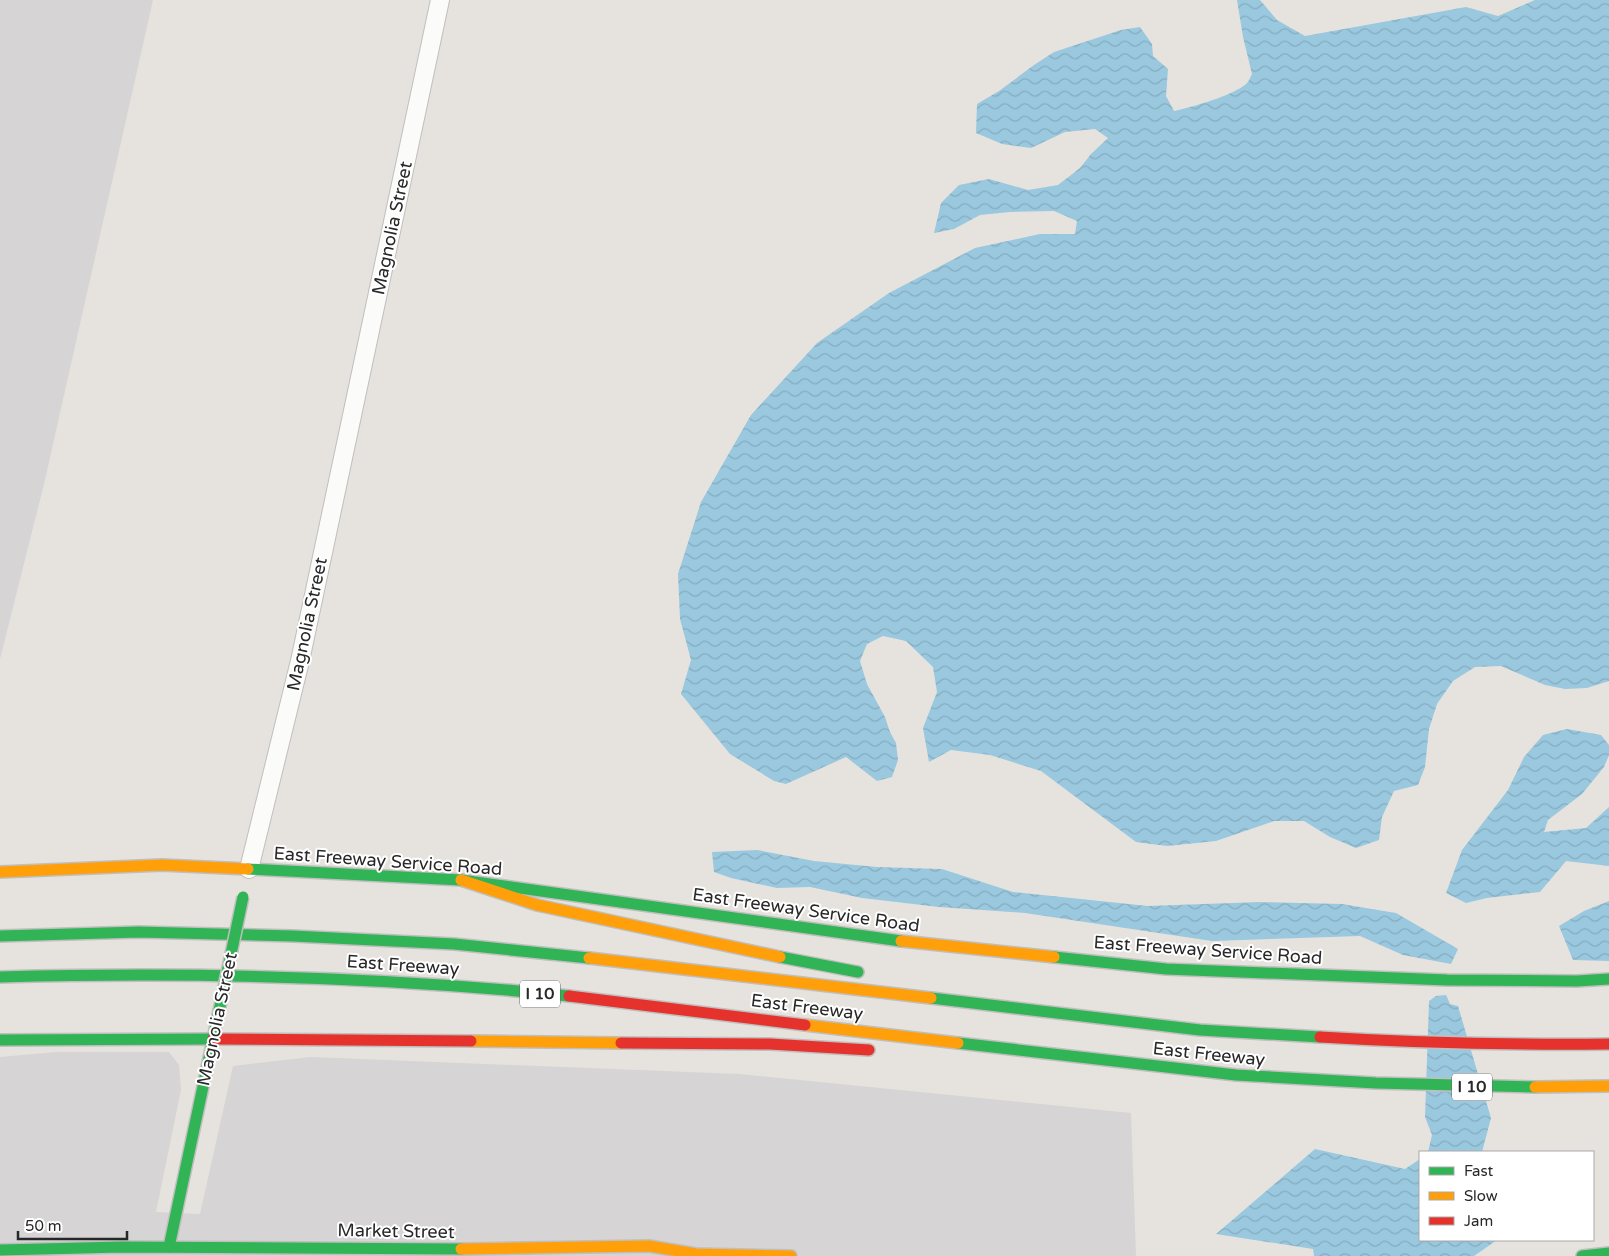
<svg xmlns="http://www.w3.org/2000/svg" width="1609" height="1256" font-family="'Varela Round',sans-serif">
<style>
.industrial{fill:#d6d4d5}
.water{fill:url(#water-waves)}
.lines{fill:none;stroke-linecap:round;stroke-linejoin:round}
.street-casing{stroke:#c0bfbf;stroke-width:20}
.fast-casing{stroke:#c0bfbf;stroke-width:14}
.slow-casing{stroke:#c0bfbf;stroke-width:14}
.jam-casing{stroke:#c0bfbf;stroke-width:14}
.street{stroke:#fbfbfa;stroke-width:18}
.fast{stroke:#30b455;stroke-width:11}
.slow{stroke:#ff9f0a;stroke-width:11}
.jam{stroke:#e5322d;stroke-width:11}
.fast-bridge-casing{stroke:#c0bfbf;stroke-width:14;stroke-linecap:butt}
.fast-bridge{stroke:#30b455;stroke-width:11}
.labels{text-anchor:middle;dominant-baseline:central;stroke-width:4;stroke-linejoin:round;paint-order:stroke}
.shield{fill:#fff;stroke:#686868;stroke-width:1}
.shield-label{font-size:16px;font-weight:bold;fill:#282828}
.street-label{font-size:18px;fill:#282828;stroke:#fff}
</style>
<defs>
<pattern id="water-waves" width="16" height="10" patternUnits="userSpaceOnUse" patternTransform="scale(1.25)"><rect width="16" height="10" fill="#9ac8df"/><path d="M0 5q4-4 8 0t8 0" fill="none" stroke="#85acbf"/></pattern>
</defs>
<rect width="100%" height="100%" fill="#e6e3de"/>
<g class="industrial">
<polygon points="0,0 153,0 44,484 0,659"/>
<polygon points="56,1052 169,1052 179,1065 181,1090 156,1212 200,1214 233,1066 311,1057 739,1074 1131,1113 1136,1256 0,1256 0,1057"/>
</g>
<g class="water">
<path d="M 1237,0 L 1260,0 L 1277,20 L 1305,36 L 1466,7 L 1498,16 L 1535,0 L 1609,0 L 1609,681 L 1587,688 L 1565,689 L 1545,685 L 1501,666 L 1475,667 L 1453,681 L 1437,704 L 1429,729 L 1425,767 L 1418,785 L 1394,791 L 1382,817 L 1379,840 L 1356,848 L 1330,837 L 1304,821 L 1274,821 L 1216,841 L 1167,846 L 1136,842 L 1041,771 L 990,755 L 951,750 L 929,762 L 923,728 L 937,692 L 933,667 L 906,641 L 883,636 L 867,644 L 860,661 L 867,684 L 885,717 L 890,732 L 896,743 L 898,760 L 892,777 L 877,781 L 846,757 L 786,784 L 774,781 L 730,754 L 681,694 L 691,660 L 680,619 L 678,574 L 701,502 L 751,415 L 817,343 L 889,293 L 975,248 L 1040,234 L 1075,234 L 1077,221 L 1054,211 L 1010,212 L 980,215 L 954,229 L 934,233 L 941,203 L 959,185 L 989,179 L 1028,190 L 1058,185 L 1080,168 L 1091,154 L 1108,138 L 1095,129 L 1065,132 L 1031,148 L 1002,144 L 976,133 L 977,104 L 999,91 L 1034,65 L 1054,52 L 1121,30 L 1140,27 L 1152,44 L 1153,56 L 1168,69 L 1166,96 L 1174,111 C 1192,107 1232,96 1246,84 C 1249,82 1250,77 1252,74 L 1243,37 Z"/>
<polygon points="1567,729 1601,735 1609,745 1609,755 1604,767 1582,794 1548,820 1544,832 1586,828 1609,807 1609,866 1566,861 1540,892 1487,898 1466,903 1446,893 1462,850 1508,790 1524,757 1543,735"/>
<polygon points="757,850 814,861 877,867 942,869 1013,892 1148,906 1259,902 1342,904 1396,913 1458,949 1451,964 1403,955 1360,936 1212,941 1025,913 939,907 862,898 810,887 777,888 731,878 714,872 712,852"/>
<polygon points="1609,901 1609,961 1573,960 1559,926 1584,911"/>
<polygon points="1446,995 1450,1004 1458,1006 1491,1118 1482,1152 1428,1152 1432,1135 1425,1117 1429,1001 1436,996"/>
<polygon points="1315,1149 1405,1169 1420,1159 1420,1240 1497,1240 1474,1256 1314,1256 1313,1249 1216,1234"/>
</g>
<g class="lines">
<defs>
<polyline id="street" points="249,869 300,661 440,0"/>
<g id="fast">
<polyline points="248,869 461,880 901,941"/>
<polyline points="0,936 139,932 293,936 454,944 589,958"/>
<polyline points="780,957 858,972"/>
<polyline points="1054,957 1166,969 1447,980 1577,981 1609,979"/>
<path d="M 0,977 C 190,972 380,976 569,996"/>
<polyline points="931,998 1200,1030 1320,1037"/>
<polyline points="0,1040 213,1039"/>
<polyline points="958,1043 1236,1075 1376,1083 1535,1087"/>
<polyline points="169,1247 219,1011"/>
<polyline points="0,1250 122,1247 461,1249"/>
<polyline points="1582,1256 1609,1253"/>
</g>
<g id="slow">
<polyline points="0,872 162,865 248,869"/>
<polyline points="461,880 537,905 780,957"/>
<polyline points="901,941 1054,957"/>
<polyline points="589,958 931,998"/>
<polyline points="805,1025 958,1043"/>
<polyline points="471,1041 621,1043"/>
<polyline points="1535,1087 1609,1086"/>
<polyline points="461,1249 649,1246 696,1254 791,1256"/>
</g>
<g id="jam">
<polyline points="569,996 805,1025"/>
<path d="M 1320,1037 C 1417,1043 1512,1045 1609,1044"/>
<polyline points="213,1039 471,1041"/>
<polyline points="621,1043 770,1044 869,1050"/>
</g>
</defs>
<use href="#street" class="street-casing"/>
<use href="#fast" class="fast-casing"/>
<use href="#slow" class="slow-casing"/>
<use href="#jam" class="jam-casing"/>
<use href="#street" class="street"/>
<use href="#fast" class="fast"/>
<use href="#slow" class="slow"/>
<use href="#jam" class="jam"/>
<defs>
<polyline id="fast-bridge" points="219,1011 243,897"/>
</defs>
<use href="#fast-bridge" class="fast-bridge-casing"/>
<use href="#fast-bridge" class="fast-bridge"/>
</g>
<g class="labels">
<g class="shield">
<rect x="520" y="980.5" width="40" height="27" rx="4"/>
<rect x="1452" y="1073.5" width="40" height="27" rx="4"/>
</g>
<g class="shield-label">
<text x="540" y="994">I 10</text>
<text x="1472" y="1087">I 10</text>
</g>
<g class="street-label">
<text transform="translate(392 228) rotate(-78)">Magnolia Street</text>
<text transform="translate(307 624) rotate(-78)">Magnolia Street</text>
<text transform="translate(388 861) rotate(4)">East Freeway Service Road</text>
<text transform="translate(806 910) rotate(8)">East Freeway Service Road</text>
<text transform="translate(1208 950) rotate(4)">East Freeway Service Road</text>
<text transform="translate(403 965) rotate(4)">East Freeway</text>
<text transform="translate(807 1007) rotate(7)">East Freeway</text>
<text transform="translate(217 1019) rotate(-78)">Magnolia Street</text>
<text transform="translate(1209 1054) rotate(6)">East Freeway</text>
<text transform="translate(396 1231) rotate(1)">Market Street</text>
</g>
</g>
<rect x="1419" y="1151" width="175" height="90" fill="#ffffff" stroke="#a9a9a9"/>
<rect x="1429" y="1167" width="25" height="8" fill="#30b455" stroke="#a9a9a9"/>
<text x="1464" y="1176" font-size="15" fill="#282828">Fast</text>
<rect x="1429" y="1192" width="25" height="8" fill="#ff9f0a" stroke="#a9a9a9"/>
<text x="1464" y="1201" font-size="15" fill="#282828">Slow</text>
<rect x="1429" y="1217" width="25" height="8" fill="#e5322d" stroke="#a9a9a9"/>
<text x="1464" y="1226" font-size="15" fill="#282828">Jam</text>
<path d="M18 1231v8h109v-8" fill="none" stroke="#282828" stroke-width="2.5"/>
<text x="25" y="1231" font-size="15" fill="#282828" stroke="#ffffff" stroke-width="4" paint-order="stroke">50 m</text>
</svg>
